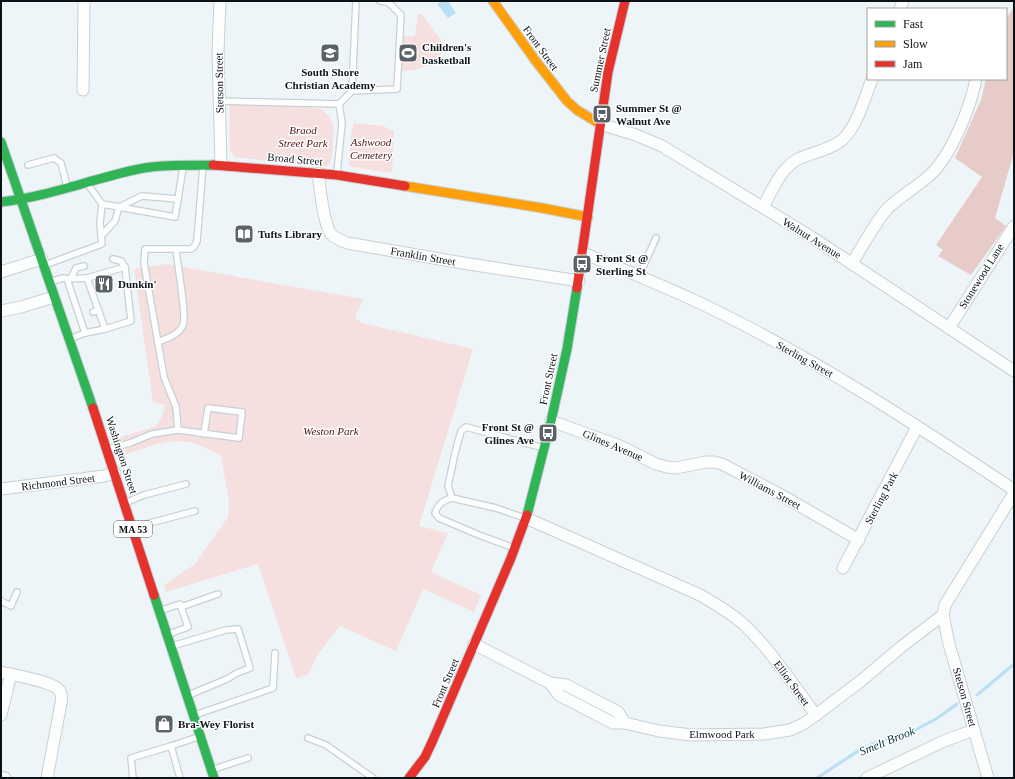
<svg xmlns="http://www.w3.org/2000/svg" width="1015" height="779" font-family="Georgia,serif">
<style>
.green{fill:#f6e0df}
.forest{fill:#e6cbc9}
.water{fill:#b9dff5}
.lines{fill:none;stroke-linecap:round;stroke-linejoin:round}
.stream{stroke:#b9dff5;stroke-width:3}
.lane-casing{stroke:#c8d0d4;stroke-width:8}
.street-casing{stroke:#c8d0d4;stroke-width:13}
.fast-casing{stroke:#c8d0d4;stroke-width:11}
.slow-casing{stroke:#c8d0d4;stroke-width:11}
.jam-casing{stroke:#c8d0d4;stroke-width:11}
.lane{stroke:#fcfefe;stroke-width:5.5}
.street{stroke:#fcfefe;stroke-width:11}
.fast{stroke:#30b455;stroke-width:9}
.slow{stroke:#ff9f0a;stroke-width:9}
.jam{stroke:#e5322d;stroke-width:9}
.labels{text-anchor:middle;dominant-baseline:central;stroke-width:3;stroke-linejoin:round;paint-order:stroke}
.shield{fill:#fff;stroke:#545a5d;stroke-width:1}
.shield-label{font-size:10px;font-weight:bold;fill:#0b1318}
.poi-label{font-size:11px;font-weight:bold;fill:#0b1318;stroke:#fff;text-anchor:start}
.street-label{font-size:11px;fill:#0b1318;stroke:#fff}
.park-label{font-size:11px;font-style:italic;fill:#53110f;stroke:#fff}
.water-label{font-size:12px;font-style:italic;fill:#022f43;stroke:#fff}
</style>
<rect width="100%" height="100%" fill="#eef5f9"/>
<g class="green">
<polygon points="418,14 422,14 444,44 439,59 434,66 426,66 416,70 399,71 401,36 415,36"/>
<polygon points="229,103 294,106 321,109 329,116 334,127 332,158 328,166 322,167 234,157 230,150"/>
<polygon points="354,123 383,126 394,131 392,173 352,167 349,164 351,133"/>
<path d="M 166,264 L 363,299 L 355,318 L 362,323 L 473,349 L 419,526 L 448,533 L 431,572 L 481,595 L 474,612 L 423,589 L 396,651 L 340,626 L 318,654 L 308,675 L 296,678 L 258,564 L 166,592 L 164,585 L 195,564 L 228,517 L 229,502 L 221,456 C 181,432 167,441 126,454 L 120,437 L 154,427 C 162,421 162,414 165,405 L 153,402 L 134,269 Z"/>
</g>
<polygon class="forest" points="1014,6 1014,152 995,218 1006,226 971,275 938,256 943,250 936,245 982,177 955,158 981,100 986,79 1006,79 1006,19"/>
<polygon class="water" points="442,1 448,1 456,13 448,18 437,4"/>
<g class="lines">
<g class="stream">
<polyline points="977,695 1014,664"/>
<polyline points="817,778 858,751 875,743 915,730 936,719 957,704"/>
</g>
<defs>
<g id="lane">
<polyline points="352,91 397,89 401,15 388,2 380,1"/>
<polyline points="219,101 339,104 352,91 356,1"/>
<polyline points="28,165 54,158 61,163 67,186"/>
<polyline points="337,173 342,123 339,104"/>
<polyline points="87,183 102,204 175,217 183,168"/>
<polyline points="101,236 115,221 119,207 142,196 178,199"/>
<polyline points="45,265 102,244 100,223 102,204"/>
<polyline points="639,276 656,238"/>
<polyline points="71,278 76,268 84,266"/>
<polyline points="87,278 125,267"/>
<polyline points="67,279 87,278 105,329 85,333"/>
<polyline points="52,281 64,278 67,279 85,333 72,338"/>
<polyline points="93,312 98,310"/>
<polyline points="105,329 131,321 125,267 121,261 113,259"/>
<path d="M 158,342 C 167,338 179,335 183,325 C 187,316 177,262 176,249"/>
<polyline points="178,430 239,438 242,412 208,408 204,434"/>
<polyline points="109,449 130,443 152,434 178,430 176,407 164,377 144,263 145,249 190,249 194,247 197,241 203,166"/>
<path d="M 452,498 C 442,501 438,504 435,513 L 439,518 L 479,535 L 514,548"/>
<polyline points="127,502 144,495 186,484"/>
<polyline points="525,518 496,508 452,498 448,486 455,453 461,431 466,427 544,448"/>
<polyline points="135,527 195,511"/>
<polyline points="1,601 11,606 17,592"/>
<polyline points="181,607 218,594"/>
<polyline points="162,610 180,604 188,627 169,634"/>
<polyline points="172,646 226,630 238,629 250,668 237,673 227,679 189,695"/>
<polyline points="195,715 273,688 275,653"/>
<polyline points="308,738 326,745 373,778"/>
<polyline points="214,769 248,758"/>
<polyline points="133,778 131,758 171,746"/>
<polyline points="180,778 171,746 198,737"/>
</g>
<g id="street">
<polyline points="220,1 218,51 221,165"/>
<polyline points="900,9 903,1"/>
<polyline points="83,90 84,1"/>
<polyline points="600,124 636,135 662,146 813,238 1014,371"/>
<path d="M 318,173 C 320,187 323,223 331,234 C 335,238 342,241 347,243 L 469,264 L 579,281"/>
<path d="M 763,207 C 773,189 781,167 800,158 C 814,152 830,150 842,140 C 857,127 865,97 872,79"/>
<path d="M 583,253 C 622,269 662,285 700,303 C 809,355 914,423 1014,490"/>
<path d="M 852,263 C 863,246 876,220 889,207 C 902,195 918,186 930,175 C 951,156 971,106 976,79"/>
<polyline points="1,272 42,259"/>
<polyline points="1,311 21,307 54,297"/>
<polyline points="949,328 1014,226"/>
<polyline points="551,421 620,446 656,464 667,467 676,468 706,462 714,462 722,464 783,496 859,540"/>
<polyline points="1,489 104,476 115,473"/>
<path d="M 526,518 L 700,595 C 714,603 728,611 741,622 C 771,649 792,684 816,715 L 862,680 L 901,647 L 943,615 L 945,605 L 1014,493"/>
<polyline points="843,568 917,427"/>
<polyline points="943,615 949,644 988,778"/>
<polyline points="474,644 550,683 559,695 613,723 625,723 659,731 691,735 764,734 790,730 803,724 816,715"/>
<path d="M 1,672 C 13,675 50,681 58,689 C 62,693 62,698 61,703 L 47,778"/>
<polyline points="550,683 566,685 618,712 625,723"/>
<polyline points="1,715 11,674"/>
<polyline points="1,777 5,778"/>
<polyline points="867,778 944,741 974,730"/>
</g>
<g id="fast">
<polyline points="1,142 93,408"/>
<path d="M 1,202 C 46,197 89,180 134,170 C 160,164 186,166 213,165"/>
<polyline points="527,515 551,421 567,349 577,288"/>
<polyline points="154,595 214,778"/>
</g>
<g id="slow">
<polyline points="493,1 535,60 567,101 577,110 600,124"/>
<polyline points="405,186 542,208 588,217"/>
</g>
<g id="jam">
<polyline points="213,165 337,175 405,186"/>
<polyline points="577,288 608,72 625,1"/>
<polyline points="93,408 154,595"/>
<polyline points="409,778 425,757 433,740 511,558 527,515"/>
</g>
</defs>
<use href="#lane" class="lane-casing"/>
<use href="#street" class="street-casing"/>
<use href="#fast" class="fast-casing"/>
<use href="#slow" class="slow-casing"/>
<use href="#jam" class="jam-casing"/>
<use href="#lane" class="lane"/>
<use href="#street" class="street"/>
<use href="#fast" class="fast"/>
<use href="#slow" class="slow"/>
<use href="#jam" class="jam"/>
</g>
<defs>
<symbol id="school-square" viewBox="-11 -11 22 22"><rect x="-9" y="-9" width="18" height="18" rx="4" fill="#5a6267" stroke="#fff"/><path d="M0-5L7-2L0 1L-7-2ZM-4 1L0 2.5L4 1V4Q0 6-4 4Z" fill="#fff"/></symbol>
<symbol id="stadium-square" viewBox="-11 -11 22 22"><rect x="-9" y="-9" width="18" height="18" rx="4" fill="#5a6267" stroke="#fff"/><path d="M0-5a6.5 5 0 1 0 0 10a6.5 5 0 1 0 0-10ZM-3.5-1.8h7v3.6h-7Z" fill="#fff"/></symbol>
<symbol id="bus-square" viewBox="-11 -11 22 22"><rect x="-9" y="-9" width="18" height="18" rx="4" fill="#5a6267" stroke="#fff"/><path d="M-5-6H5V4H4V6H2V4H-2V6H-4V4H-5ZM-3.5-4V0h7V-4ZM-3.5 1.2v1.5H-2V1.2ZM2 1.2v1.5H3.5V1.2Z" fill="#fff"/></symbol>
<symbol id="library-square" viewBox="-11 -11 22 22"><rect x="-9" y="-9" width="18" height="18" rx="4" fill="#5a6267" stroke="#fff"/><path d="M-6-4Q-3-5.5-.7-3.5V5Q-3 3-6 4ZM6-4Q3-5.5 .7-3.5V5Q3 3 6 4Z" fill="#fff"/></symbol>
<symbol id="restaurant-square" viewBox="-11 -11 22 22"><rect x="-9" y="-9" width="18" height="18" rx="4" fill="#5a6267" stroke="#fff"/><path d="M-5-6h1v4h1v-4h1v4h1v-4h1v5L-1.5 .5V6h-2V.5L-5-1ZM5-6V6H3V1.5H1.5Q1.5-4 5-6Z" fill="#fff"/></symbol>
<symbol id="shop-square" viewBox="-11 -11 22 22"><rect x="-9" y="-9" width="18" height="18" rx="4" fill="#5a6267" stroke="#fff"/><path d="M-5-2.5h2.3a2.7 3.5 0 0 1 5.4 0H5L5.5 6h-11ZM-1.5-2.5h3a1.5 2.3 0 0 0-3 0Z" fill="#fff"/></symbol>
</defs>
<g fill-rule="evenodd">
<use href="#school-square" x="319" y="42" width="22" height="22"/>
<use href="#stadium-square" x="397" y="42" width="22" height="22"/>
<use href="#bus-square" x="591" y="103" width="22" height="22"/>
<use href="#library-square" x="233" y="223" width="22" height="22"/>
<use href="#bus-square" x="571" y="253" width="22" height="22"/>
<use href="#restaurant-square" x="93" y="273" width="22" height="22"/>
<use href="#bus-square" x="537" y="422" width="22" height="22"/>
<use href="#shop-square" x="153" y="713" width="22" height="22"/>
</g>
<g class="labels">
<rect class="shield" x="114" y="521" width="38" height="16" rx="3"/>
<g class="shield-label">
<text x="133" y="529">MA 53</text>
</g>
<g class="poi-label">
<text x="422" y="47">Children's<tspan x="422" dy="13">basketball</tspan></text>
<text x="330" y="72" text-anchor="middle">South Shore<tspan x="330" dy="13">Christian Academy</tspan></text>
<text x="616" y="108">Summer St @<tspan x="616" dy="13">Walnut Ave</tspan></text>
<text x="258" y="234">Tufts Library</text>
<text x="596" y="258">Front St @<tspan x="596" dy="13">Sterling St</tspan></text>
<text x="118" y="284">Dunkin'</text>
<text x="534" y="427" text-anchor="end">Front St @<tspan x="534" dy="13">Glines Ave</tspan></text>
<text x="178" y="724">Bra-Wey Florist</text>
</g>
<g class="street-label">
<text transform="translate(541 48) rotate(54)">Front Street</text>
<text transform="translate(600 60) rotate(-78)">Summer Street</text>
<text transform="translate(219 83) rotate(-91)">Stetson Street</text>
<text transform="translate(295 159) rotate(5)">Broad Street</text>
<text transform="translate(812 238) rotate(32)">Walnut Avenue</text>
<text transform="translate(423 256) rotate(10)">Franklin Street</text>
<text transform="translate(981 276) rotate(-58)">Stonewood Lane</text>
<text transform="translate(805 359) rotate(29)">Sterling Street</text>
<text transform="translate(548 379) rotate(-78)">Front Street</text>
<text transform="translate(613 445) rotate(23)">Glines Avenue</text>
<text transform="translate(122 455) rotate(72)">Washington Street</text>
<text transform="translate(58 482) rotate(-7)">Richmond Street</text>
<text transform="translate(770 490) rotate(28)">Williams Street</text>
<text transform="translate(881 498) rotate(-62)">Sterling Park</text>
<text transform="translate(445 683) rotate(-67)">Front Street</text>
<text transform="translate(792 683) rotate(54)">Elliot Street</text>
<text transform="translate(965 697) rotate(74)">Stetson Street</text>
<text x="722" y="734">Elmwood Park</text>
</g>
<g class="park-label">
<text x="303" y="130">Braod<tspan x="303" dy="13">Street Park</tspan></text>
<text x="371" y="142">Ashwood<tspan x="371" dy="13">Cemetery</tspan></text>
<text x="331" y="431">Weston Park</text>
</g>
<g class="water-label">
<text transform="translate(887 741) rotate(-22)">Smelt Brook</text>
</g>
</g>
<rect width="1015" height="779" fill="none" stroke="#0b1318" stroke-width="4"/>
<rect x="867" y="8" width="140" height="72" fill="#ffffff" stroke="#9da1a3"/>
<rect x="875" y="21" width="20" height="6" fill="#30b455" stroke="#9da1a3"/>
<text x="903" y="28" font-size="12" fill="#0b1318">Fast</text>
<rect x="875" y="41" width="20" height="6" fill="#ff9f0a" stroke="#9da1a3"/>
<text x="903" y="48" font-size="12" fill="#0b1318">Slow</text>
<rect x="875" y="61" width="20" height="6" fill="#e5322d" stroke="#9da1a3"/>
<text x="903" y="68" font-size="12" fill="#0b1318">Jam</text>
</svg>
